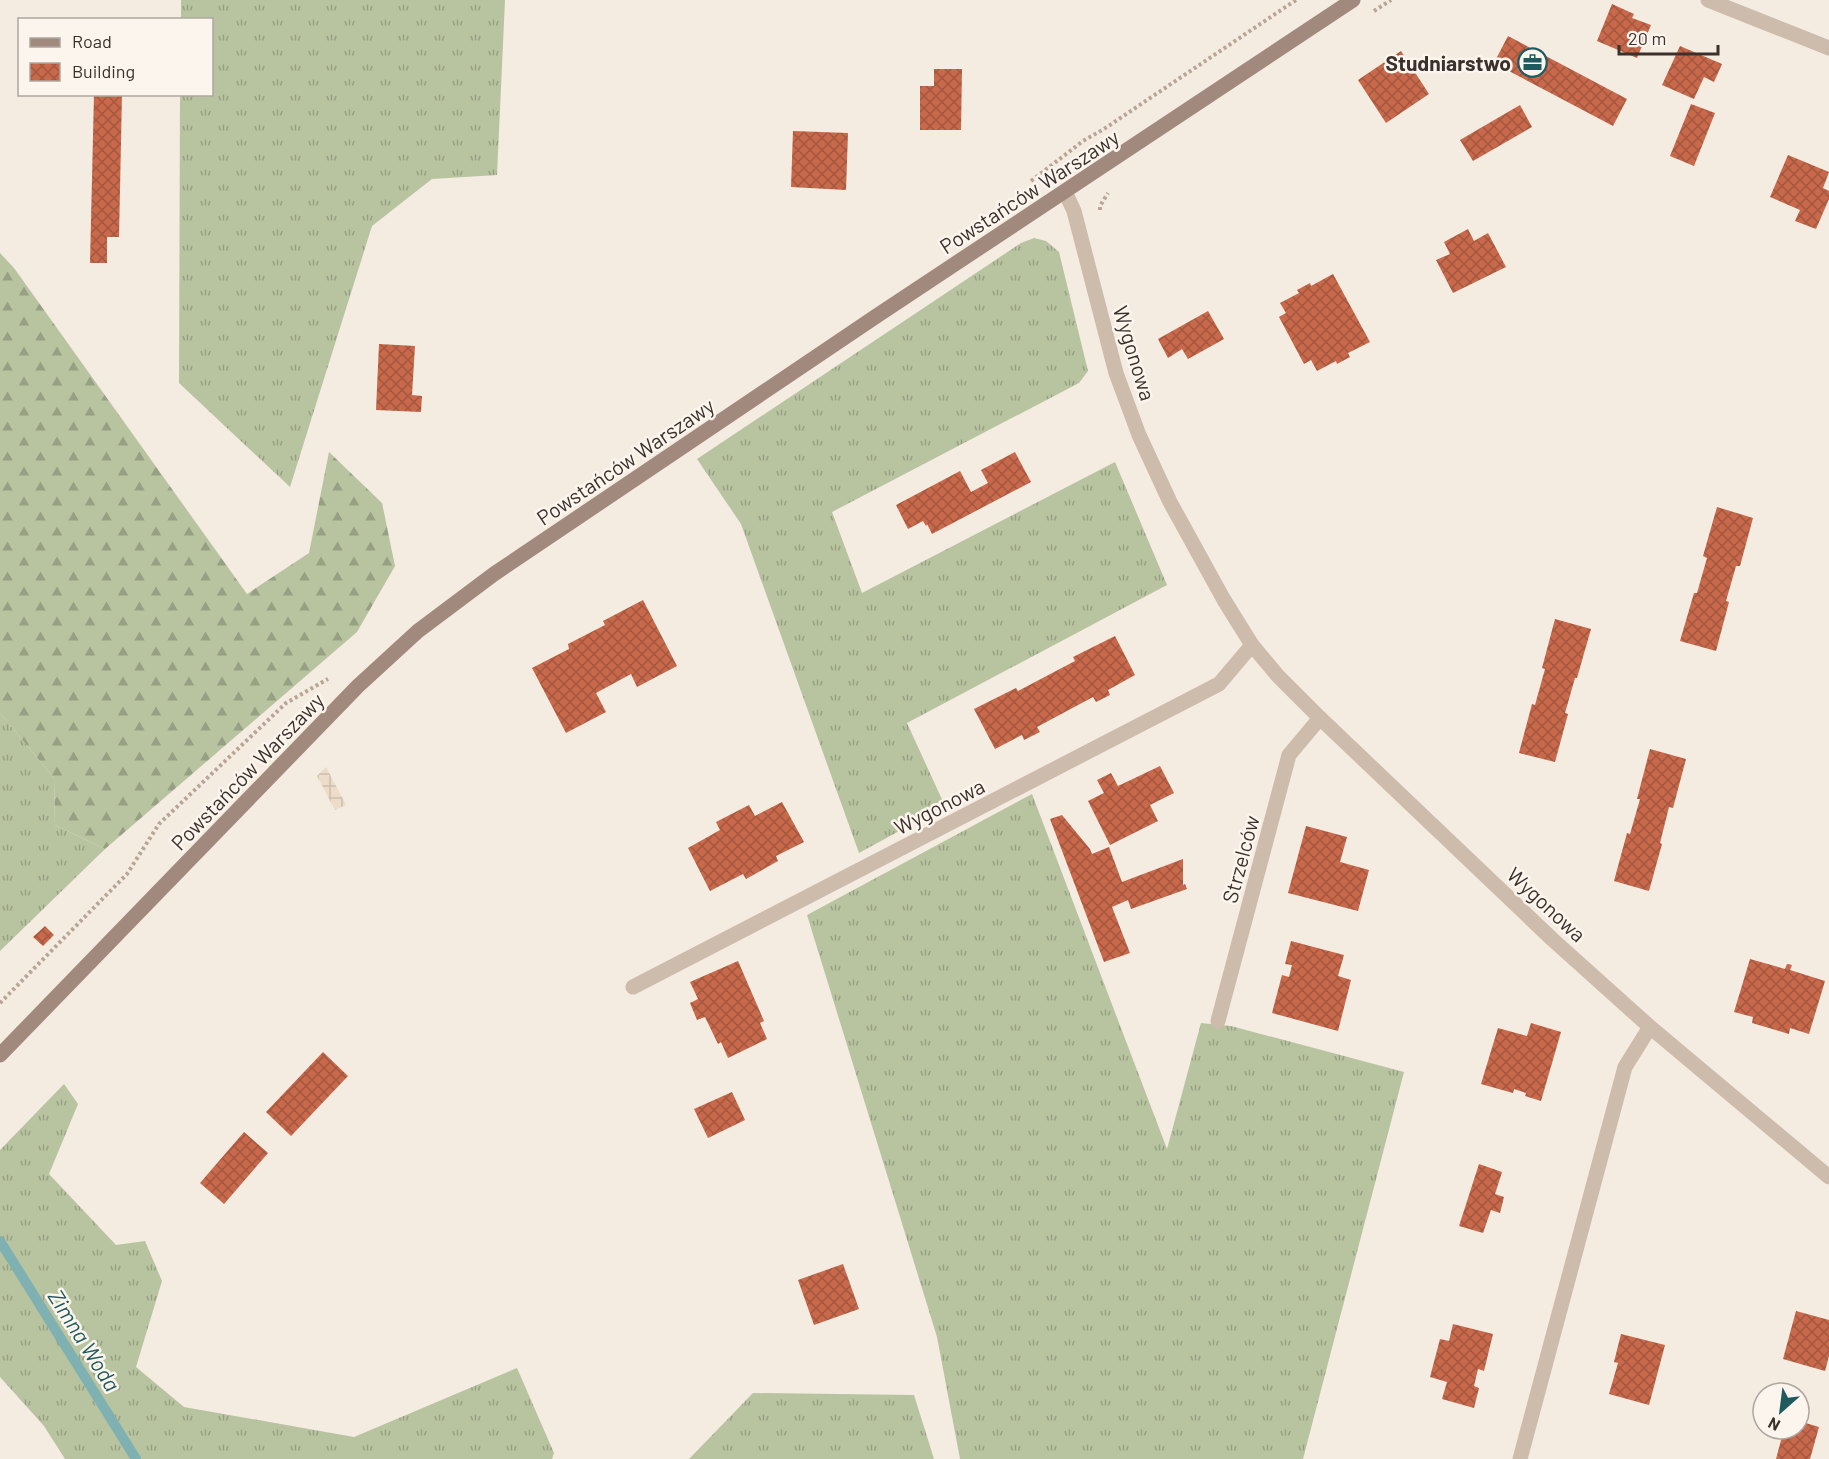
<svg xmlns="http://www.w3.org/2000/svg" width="1829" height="1459" font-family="Barlow,sans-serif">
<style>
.grass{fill:url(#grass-tufts)}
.forest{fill:url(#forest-firs)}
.plaza{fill:url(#plaza-grid)}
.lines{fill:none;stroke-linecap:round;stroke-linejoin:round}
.stream{stroke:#7fb0b2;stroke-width:10}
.building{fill:url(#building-cross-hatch)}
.path{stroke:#b9a596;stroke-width:4;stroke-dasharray:3 3;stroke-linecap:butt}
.street{stroke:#cdbbac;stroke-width:15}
.secondary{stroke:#a18a7d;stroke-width:15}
.labels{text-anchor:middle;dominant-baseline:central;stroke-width:5;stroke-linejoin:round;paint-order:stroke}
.poi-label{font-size:21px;font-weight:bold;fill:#3b302b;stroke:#fbf5ee;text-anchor:end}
.street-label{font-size:21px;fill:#3b302b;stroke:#fbf5ee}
.water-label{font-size:22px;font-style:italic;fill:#1f5a5e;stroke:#fbf5ee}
</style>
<defs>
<pattern id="grass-tufts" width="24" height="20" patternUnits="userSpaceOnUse" patternTransform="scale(1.5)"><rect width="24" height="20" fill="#b8c4a0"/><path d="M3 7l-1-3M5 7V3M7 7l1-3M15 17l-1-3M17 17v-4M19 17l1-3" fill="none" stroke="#97a083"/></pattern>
<pattern id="forest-firs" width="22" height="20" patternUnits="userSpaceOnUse" patternTransform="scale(1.5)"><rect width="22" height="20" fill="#b8c4a0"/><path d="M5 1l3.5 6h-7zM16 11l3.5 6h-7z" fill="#97a083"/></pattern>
<pattern id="plaza-grid" width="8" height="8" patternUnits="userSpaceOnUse" patternTransform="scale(1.5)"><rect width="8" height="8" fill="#ecdcc8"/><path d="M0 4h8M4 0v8" fill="none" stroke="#cbbdac"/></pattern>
<pattern id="building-cross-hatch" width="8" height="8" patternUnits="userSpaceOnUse" patternTransform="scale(1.5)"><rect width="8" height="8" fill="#c8694b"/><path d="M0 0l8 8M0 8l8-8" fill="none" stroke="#a4573f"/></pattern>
</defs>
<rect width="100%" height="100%" fill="#f4ebe1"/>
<g class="grass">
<polygon points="181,0 505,0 497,175 432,179 372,226 290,487 179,383 180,95 212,94 212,20 181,19"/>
<polygon points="1034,238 1046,241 1059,252 1088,371 1079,383 832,512 862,593 1115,462 1167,585 907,723 945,806 859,853 741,524 697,459 1021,243"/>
<polygon points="0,713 54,778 55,825 105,849 0,951"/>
<polygon points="1032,794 1167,1149 1201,1023 1231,1026 1404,1072 1303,1459 960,1459 937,1337 807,915"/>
<polygon points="64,1084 78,1104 49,1174 116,1245 145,1241 162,1281 136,1367 184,1407 354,1437 517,1368 554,1453 552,1459 65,1459 44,1426 0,1377 0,1150"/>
<polygon points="753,1393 914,1395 934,1459 689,1459"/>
</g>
<polygon class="forest" points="0,253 14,268 247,594 309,553 329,452 382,503 395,566 357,632 105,849 55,825 54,778 0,713"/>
<polygon class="plaza" points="326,767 346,805 335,810 317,776"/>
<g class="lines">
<polyline class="stream" points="0,1241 136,1459"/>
</g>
<g class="building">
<polygon points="1612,4 1634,14 1632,18 1651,25 1637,58 1597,41"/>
<polygon points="1508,36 1627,99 1613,126 1494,63"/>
<polygon points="1680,46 1722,64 1714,82 1704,77 1694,99 1662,85"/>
<polygon points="1401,51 1429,94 1386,123 1358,80"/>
<polygon points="934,69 962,69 961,130 920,130 920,86 934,86"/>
<polygon points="94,94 122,94 119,237 107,237 107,263 90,263"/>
<polygon points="1691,104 1715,113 1694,166 1670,156"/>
<polygon points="1520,105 1532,127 1473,161 1460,140"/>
<polygon points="793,131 848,133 846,190 791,187"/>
<polygon points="1788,155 1829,172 1823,188 1829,191 1829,199 1816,229 1795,221 1800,210 1770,197"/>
<polygon points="1468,229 1474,241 1488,233 1506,267 1453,293 1436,260 1450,254 1444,242"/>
<polygon points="1333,274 1370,342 1348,353 1350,357 1337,364 1336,361 1317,371 1311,360 1304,364 1279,317 1286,313 1280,303 1299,293 1297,290 1310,283 1311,286"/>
<polygon points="1208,311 1224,339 1188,359 1182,349 1168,358 1158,339"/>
<polygon points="379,344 415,346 412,395 422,396 421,412 376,410"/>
<polygon points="1015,452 1031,482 932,534 927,524 926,526 923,521 908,529 896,505 960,471 971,492 988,483 981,470"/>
<polygon points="1717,507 1753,518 1740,566 1736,566 1726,601 1729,602 1716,651 1680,641 1694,593 1697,593 1707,558 1703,556"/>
<polygon points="643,600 677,666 637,687 631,674 596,693 606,712 566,733 532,668 569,649 568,644 605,625 603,621"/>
<polygon points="1555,619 1591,629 1577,678 1575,678 1565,713 1568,714 1555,762 1519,753 1532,704 1535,705 1545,669 1542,668"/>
<polygon points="1115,636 1135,675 1108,690 1110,695 1096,702 1093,697 1037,727 1040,732 1024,740 1022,735 995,749 974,709 1016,688 1018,691 1075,661 1073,657"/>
<polygon points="1650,749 1686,759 1673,808 1669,807 1660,843 1662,844 1649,891 1614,881 1627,833 1630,834 1640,799 1637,799"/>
<polygon points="1160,766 1174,793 1150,805 1158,821 1110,845 1088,801 1104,793 1097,780 1111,773 1118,786"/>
<polygon points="782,802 804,842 776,856 778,861 746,879 743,874 710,891 688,848 720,830 716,822 749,805 755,816"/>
<polygon points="1062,815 1090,849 1092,854 1109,847 1122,882 1183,859 1183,885 1185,884 1187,889 1131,909 1128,900 1112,907 1130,953 1104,962 1050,819"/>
<polygon points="1306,826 1347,837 1340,862 1369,870 1358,911 1288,893"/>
<polygon points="45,926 54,935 43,946 33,937"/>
<polygon points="1291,941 1344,955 1338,976 1351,980 1338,1031 1272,1013 1282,975 1289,977 1292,965 1285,964"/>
<polygon points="1750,959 1785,969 1787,964 1788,964 1792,965 1790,970 1825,981 1809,1034 1790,1028 1789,1034 1752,1023 1753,1017 1734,1012"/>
<polygon points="738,961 764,1021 760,1023 767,1039 728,1058 721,1042 718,1044 705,1017 697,1020 690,1003 698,999 690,982"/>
<polygon points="1531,1023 1561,1032 1541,1101 1525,1096 1526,1093 1514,1089 1513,1093 1481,1084 1498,1028 1527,1036"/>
<polygon points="323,1052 348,1076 291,1136 266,1112"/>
<polygon points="732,1092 745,1120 708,1138 694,1109"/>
<polygon points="244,1132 268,1153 224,1204 200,1183"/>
<polygon points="1479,1164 1502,1172 1495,1194 1504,1197 1500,1213 1491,1210 1483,1233 1459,1226"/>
<polygon points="843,1264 859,1309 814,1325 798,1280"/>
<polygon points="1796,1311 1829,1320 1829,1356 1825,1371 1783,1359"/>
<polygon points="1453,1324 1493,1334 1484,1371 1478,1369 1474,1386 1479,1388 1474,1408 1442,1399 1447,1382 1430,1377 1440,1339 1449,1341"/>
<polygon points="1621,1334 1665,1345 1649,1405 1609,1394 1618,1363 1614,1362"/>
<polygon points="1799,1421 1819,1427 1810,1459 1776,1459 1784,1429 1799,1429"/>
</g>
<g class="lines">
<g class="path">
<polyline points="1374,11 1391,0"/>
<polyline points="1031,181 1083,141 1104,129 1296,0"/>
<polyline points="1100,210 1100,206 1108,193"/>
<polyline points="0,1003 127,874 159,824 286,703 328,679"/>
</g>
<g class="street">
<polyline points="1708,0 1829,48"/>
<polyline points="1065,192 1074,211 1116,373 1139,435 1170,502 1224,600 1252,645 1278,676 1320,718 1552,939 1650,1027 1829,1177"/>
<polyline points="633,987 1219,684 1252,645"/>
<polyline points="1218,1021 1289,755 1320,718"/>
<polyline points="1520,1459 1625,1067 1650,1027"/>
</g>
<polyline class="secondary" points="0,1055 358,686 418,631 494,574 878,315 1353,0"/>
</g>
<defs>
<symbol id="office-ring" viewBox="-11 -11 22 22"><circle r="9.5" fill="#fbf5ee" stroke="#1f5a5e" stroke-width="1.5"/><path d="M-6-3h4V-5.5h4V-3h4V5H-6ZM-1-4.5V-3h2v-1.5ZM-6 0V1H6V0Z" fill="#1f5a5e"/></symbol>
</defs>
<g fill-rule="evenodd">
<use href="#office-ring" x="1516" y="46" width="33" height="33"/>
</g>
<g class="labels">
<g class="poi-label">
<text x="1511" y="62">Studniarstwo</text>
</g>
<g class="street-label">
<text transform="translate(1029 191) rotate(-33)">Powstańców Warszawy</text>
<text transform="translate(1135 353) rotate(73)">Wygonowa</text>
<text transform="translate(625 461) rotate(-34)">Powstańców Warszawy</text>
<text transform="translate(247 771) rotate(-46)">Powstańców Warszawy</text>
<text transform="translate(939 806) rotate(-27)">Wygonowa</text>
<text transform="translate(1240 859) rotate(-75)">Strzelców</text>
<text transform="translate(1547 904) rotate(43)">Wygonowa</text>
</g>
<g class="water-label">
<text transform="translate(85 1340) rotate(58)">Zimna Woda</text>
</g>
</g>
<rect x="18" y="18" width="195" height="78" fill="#fbf5ee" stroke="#aea6a0" stroke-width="1.5"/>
<rect x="30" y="38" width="30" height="9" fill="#a18a7d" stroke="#aea6a0" stroke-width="1.5"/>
<text x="72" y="48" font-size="18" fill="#3b302b">Road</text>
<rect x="30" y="63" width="30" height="18" fill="url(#building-cross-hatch)" stroke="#aea6a0" stroke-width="1.5"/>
<text x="72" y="78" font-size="18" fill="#3b302b">Building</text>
<g transform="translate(1781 1411) rotate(208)"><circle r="28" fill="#fbf5ee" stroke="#aea6a0" stroke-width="1.5"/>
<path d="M0-4.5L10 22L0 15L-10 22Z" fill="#1f5a5e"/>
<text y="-9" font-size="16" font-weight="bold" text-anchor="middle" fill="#3b302b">N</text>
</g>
<path d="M1619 45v9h99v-9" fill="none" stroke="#3b302b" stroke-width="3"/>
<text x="1628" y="45" font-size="18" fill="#3b302b" stroke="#fbf5ee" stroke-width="4.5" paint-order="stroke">20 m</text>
</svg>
